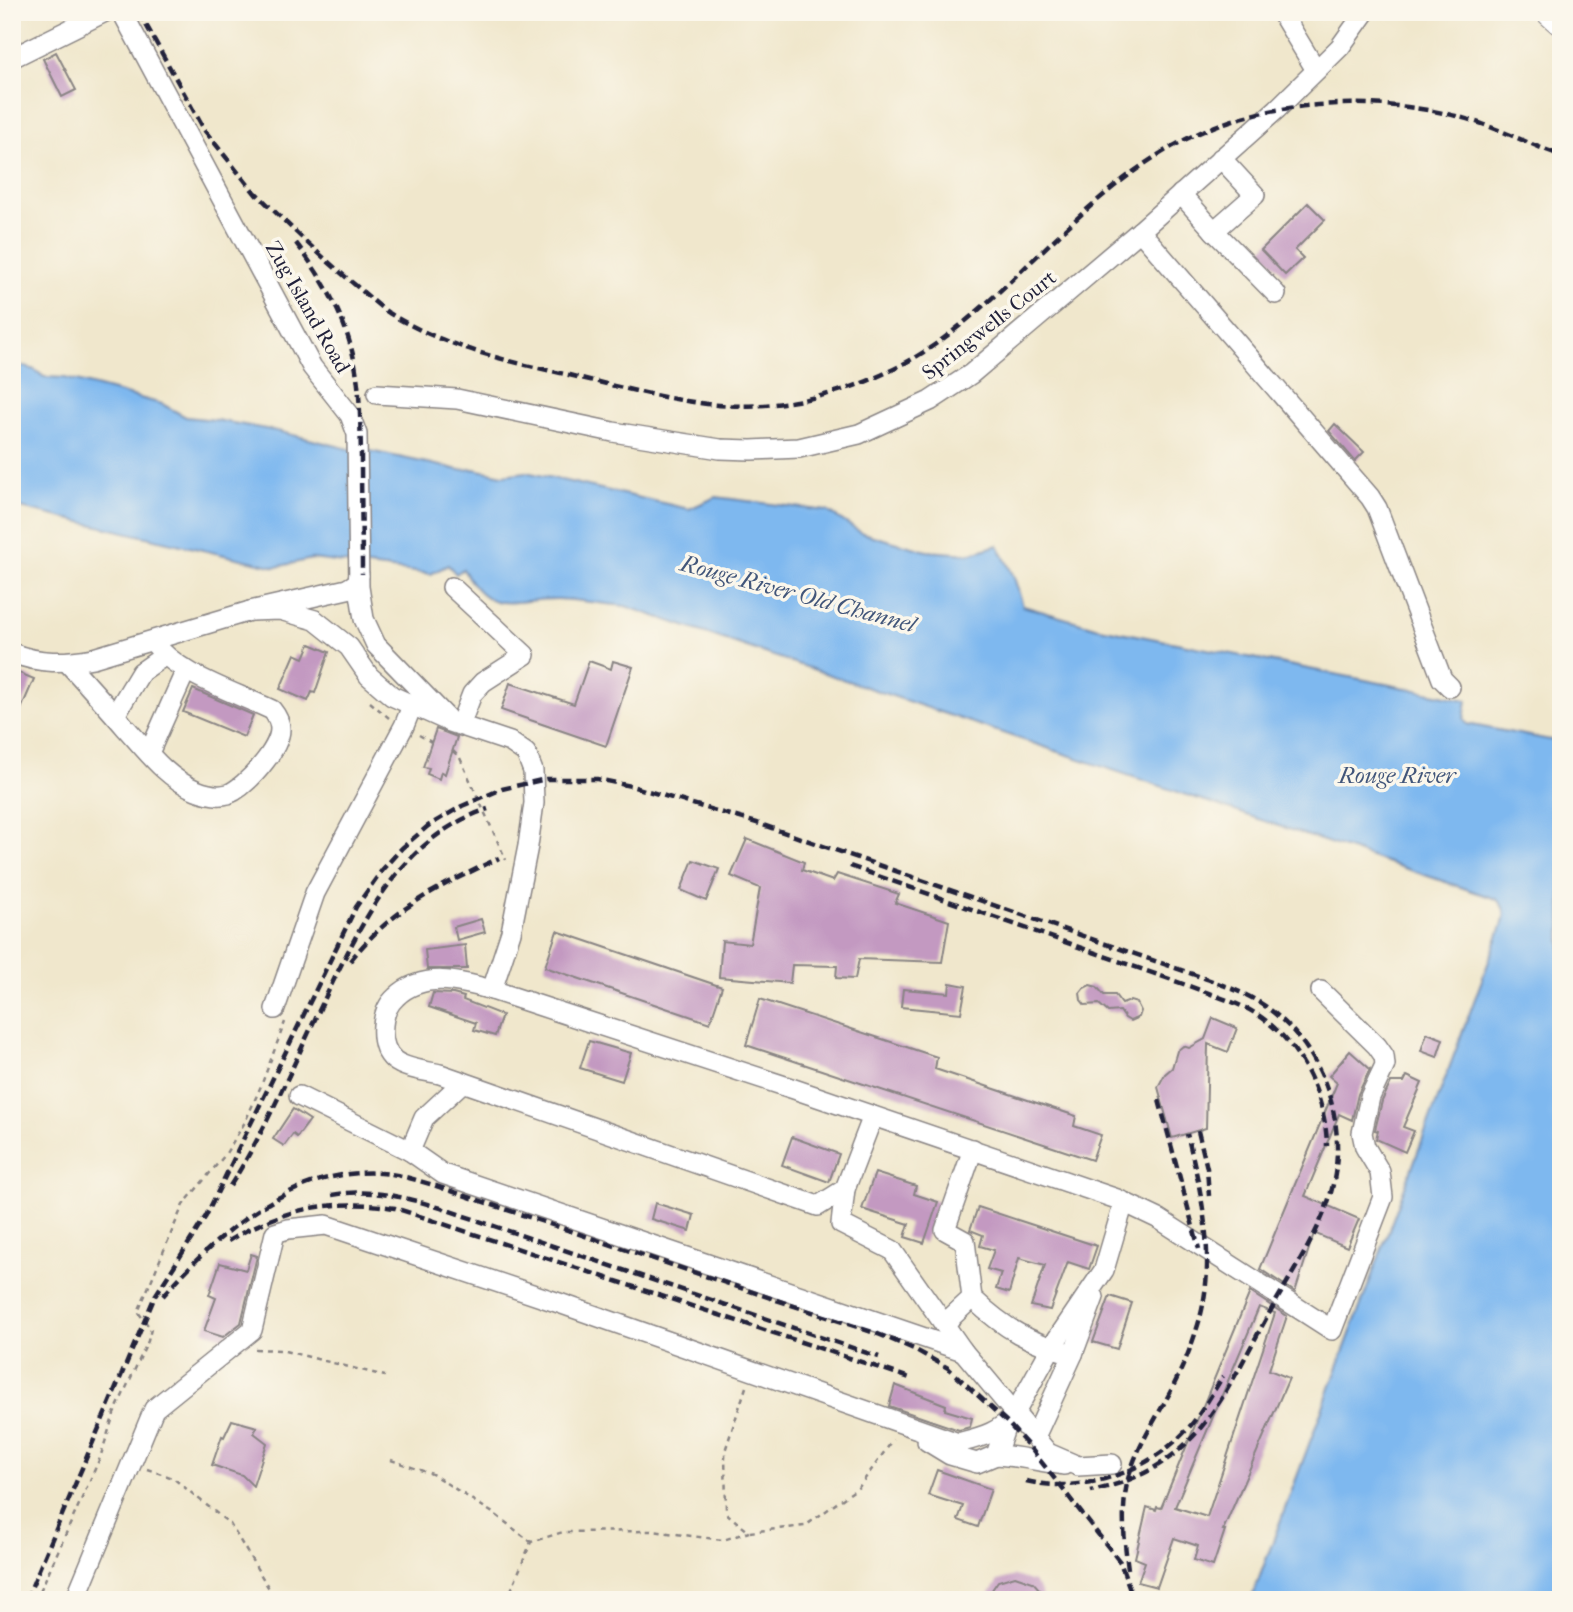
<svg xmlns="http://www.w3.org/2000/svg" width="1573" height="1612" font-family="'IM FELL French Canon',serif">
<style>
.water{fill:#7eb8ef;stroke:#506d95;stroke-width:2}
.building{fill:#c399c1;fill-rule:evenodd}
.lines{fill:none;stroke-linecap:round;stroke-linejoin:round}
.minor-casing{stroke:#898484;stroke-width:22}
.highway-casing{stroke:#898484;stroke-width:32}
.path{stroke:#898484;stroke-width:2.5;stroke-dasharray:5 5;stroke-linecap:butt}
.minor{stroke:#fff;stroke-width:19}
.highway{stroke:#fff;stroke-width:30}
.rail{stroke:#22223b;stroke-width:4.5;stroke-dasharray:10 5;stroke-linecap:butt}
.labels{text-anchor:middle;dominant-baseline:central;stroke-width:7;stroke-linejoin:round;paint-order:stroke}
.street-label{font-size:21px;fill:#22223b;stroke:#fbf7ec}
.water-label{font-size:23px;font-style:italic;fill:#42567a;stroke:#fbf7ec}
</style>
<rect width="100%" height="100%" fill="#fbf7ec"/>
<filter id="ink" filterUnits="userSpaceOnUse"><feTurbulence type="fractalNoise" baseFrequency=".0143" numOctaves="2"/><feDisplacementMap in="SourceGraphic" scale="14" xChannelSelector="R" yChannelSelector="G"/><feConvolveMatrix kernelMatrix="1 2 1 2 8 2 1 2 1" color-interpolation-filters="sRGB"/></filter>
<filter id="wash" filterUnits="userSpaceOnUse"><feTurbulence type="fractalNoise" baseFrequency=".00686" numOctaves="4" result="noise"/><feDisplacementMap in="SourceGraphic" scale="28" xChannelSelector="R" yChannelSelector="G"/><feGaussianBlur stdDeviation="1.57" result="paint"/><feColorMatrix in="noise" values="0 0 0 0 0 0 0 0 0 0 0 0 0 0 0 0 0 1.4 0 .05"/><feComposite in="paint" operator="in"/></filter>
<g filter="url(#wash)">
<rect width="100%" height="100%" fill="#f0e7cc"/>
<path class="water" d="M 12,363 L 35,370 L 44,377 L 65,378 L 162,404 L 186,417 L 216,420 L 277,431 L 357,451 L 370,451 L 460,470 L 474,469 L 503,475 L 526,472 L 689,509 L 716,497 L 827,511 L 862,533 L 927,551 L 969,554 L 998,545 L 1014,577 L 1023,606 L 1095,627 L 1467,700 L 1464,719 L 1467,724 L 1561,742 L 1561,1600 L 1251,1600 L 1502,926 C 1506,915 1506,907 1496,899 L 625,606 C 603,604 580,600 558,599 C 512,598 491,619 463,569 L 456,574 L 448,565 L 431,574 L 312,559 L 276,567 L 12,506 Z"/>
<g id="blocks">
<g class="building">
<polygon points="56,52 76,90 62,97 43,59"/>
<polygon points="1308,203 1325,220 1295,250 1303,258 1285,275 1261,250"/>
<polygon points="1335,424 1364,452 1355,461 1329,431"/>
<polygon points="310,644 329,652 315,693 312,692 308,701 280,689 295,654 304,658"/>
<polygon points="589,661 611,669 613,661 633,667 606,746 501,710 510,683 574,704"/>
<polygon points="12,670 34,679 12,730"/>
<polygon points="193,689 253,715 244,737 183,712"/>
<polygon points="436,729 457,737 445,774 441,772 439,779 427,774 429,768 423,767"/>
<polygon points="747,839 804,862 802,870 833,881 837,874 899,894 895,903 949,921 942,962 859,959 855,979 836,978 837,966 792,965 790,983 719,977 722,941 750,944 760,888 731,876"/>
<polygon points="693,860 719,869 706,901 681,890"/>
<polygon points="481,919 485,932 457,940 454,927"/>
<polygon points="557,931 722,987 710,1023 545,967"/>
<polygon points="465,945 467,969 427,969 425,950"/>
<polygon points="950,983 966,986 961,1013 901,1007 903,989 949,993"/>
<polygon points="1090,985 1097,987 1104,995 1115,995 1122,1004 1130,1001 1137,1003 1141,1011 1139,1017 1130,1021 1125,1018 1120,1011 1108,1012 1099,1004 1085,1005 1081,1000 1080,993 1084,988"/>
<polygon points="433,993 453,994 464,997 463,1000 502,1015 495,1036 474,1030 476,1023 429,1007"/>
<polygon points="760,999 937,1057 935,1069 1076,1116 1074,1126 1101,1135 1092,1160 746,1045"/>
<polygon points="1213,1018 1237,1028 1228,1052 1208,1044 1206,1128 1172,1138 1158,1087 1165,1074 1172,1068 1177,1051 1183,1046 1189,1048 1205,1039"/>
<polygon points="1427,1033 1443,1039 1437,1057 1421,1051"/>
<polygon points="589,1041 631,1053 622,1081 580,1068"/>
<polygon points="1350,1051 1370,1069 1358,1094 1352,1120 1339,1114 1305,1196 1359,1219 1347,1247 1314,1233 1295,1292 1260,1269 1337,1083 1329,1076"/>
<polygon points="1407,1076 1422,1083 1403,1127 1414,1131 1405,1152 1376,1139 1378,1131 1375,1130 1382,1101 1391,1082 1404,1082"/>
<polygon points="293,1109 310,1120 297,1137 293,1134 284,1146 273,1139"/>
<polygon points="792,1137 839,1154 829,1182 782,1165"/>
<polygon points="875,1173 916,1186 914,1194 938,1202 924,1243 905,1237 909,1224 862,1209"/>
<polygon points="655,1203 694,1215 690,1231 651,1219"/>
<polygon points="978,1207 1097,1246 1089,1269 1068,1262 1050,1310 1031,1306 1045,1265 1019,1258 1009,1293 996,1289 1001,1273 987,1269 994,1250 980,1246 983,1235 970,1230"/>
<polygon points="251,1254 257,1256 241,1323 223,1337 204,1331 216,1298 209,1295 220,1263 246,1270"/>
<path d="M 1250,1292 L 1287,1316 L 1269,1370 L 1289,1378 L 1223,1530 L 1225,1530 L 1213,1566 L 1194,1560 L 1198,1546 L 1174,1538 L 1157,1587 L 1138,1582 L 1145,1562 L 1135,1558 L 1147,1507 L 1156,1510 L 1157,1507 L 1161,1508 ZM 1259,1307 L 1275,1313 L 1207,1517 L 1175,1507 Z"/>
<polygon points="1110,1296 1132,1303 1117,1349 1093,1342"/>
<polygon points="895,1385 946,1405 945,1410 972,1418 970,1427 959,1430 889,1406"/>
<polygon points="232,1420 257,1427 254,1433 267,1443 253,1486 242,1475 212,1465 222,1436 224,1437"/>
<polygon points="937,1470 991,1489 978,1527 958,1520 963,1506 928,1495"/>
<polygon points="1015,1576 1033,1582 1040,1590 1044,1600 985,1600 998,1581"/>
</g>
</g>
</g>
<g filter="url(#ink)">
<use href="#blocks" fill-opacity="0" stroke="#898484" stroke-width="2"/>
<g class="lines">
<defs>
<g id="minor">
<polyline points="122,12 312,367 350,415 357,434 359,587 364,619 376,645 447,718"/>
<polyline points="1281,12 1316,70"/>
<polyline points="12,58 105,12"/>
<polyline points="1181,194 1214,231 1255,195 1221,158"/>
<polyline points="1140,231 1370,497 1377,508 1442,679 1450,687"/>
<polyline points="1214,231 1276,294"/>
<polyline points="377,394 457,399 613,432 720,449 751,450 799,448 859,434 930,401 971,374 1140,231 1277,109 1340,47 1365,12"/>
<polyline points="452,587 525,655 483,682 472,694 460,725"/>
<polyline points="250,611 280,610 315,620 349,647 369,676 392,696 450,722 510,742 526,753 533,771 534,803 528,846 511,932 492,990 794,1089 1117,1199 1159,1219 1332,1330 1383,1197 1380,1172 1365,1147 1362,1133 1370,1097 1385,1065 1384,1056 1377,1046 1321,991"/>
<path d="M 12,653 C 40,664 65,663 93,658 L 250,611 L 347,589 L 357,583 L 359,575"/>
<path d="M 68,663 C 87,684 106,705 125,727 C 146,750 166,778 196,790 C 206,794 217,797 228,794 C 246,787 280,749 280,729 C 280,721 277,716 272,710 C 235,692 175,674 153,641"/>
<polyline points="115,715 141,672 164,656"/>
<polyline points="149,753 186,670"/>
<path d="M 492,990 C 460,981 423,971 396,997 C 388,1004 384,1014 383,1025 C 382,1037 384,1051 394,1060 C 405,1069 426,1071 440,1074 L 818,1206 L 845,1189 L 873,1116"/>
<polyline points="275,1009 315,893 404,726 412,706"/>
<polyline points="463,1082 424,1118 410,1151 443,1174 963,1351"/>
<polyline points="299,1096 410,1151"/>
<polyline points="845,1189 841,1224 892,1250 963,1351 1048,1453 1078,1466 1112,1464"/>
<path d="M 972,1298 C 1006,1330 1028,1342 1073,1354 L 1035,1437"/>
<polyline points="944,1324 972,1298 965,1241 945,1230 973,1149"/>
<polyline points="1073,1354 1094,1297"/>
<polyline points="927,1441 950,1455 977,1463 996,1455 1007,1422"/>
<path d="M 996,1455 C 1019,1456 1040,1462 1064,1465"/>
<path d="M 75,1600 L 154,1409 L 252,1330 L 275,1233 L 288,1229 L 326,1225 L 562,1304 L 958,1443 C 981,1437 1000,1433 1015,1413 L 1051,1348 L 1104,1270 L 1124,1202"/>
</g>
<polyline id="highway" points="1552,12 1561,20"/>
</defs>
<use href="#minor" class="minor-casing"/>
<use href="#highway" class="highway-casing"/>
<g class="path">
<polyline points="370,702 389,718"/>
<polyline points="419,735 431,742"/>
<polyline points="453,751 460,758 506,860"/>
<polyline points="255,1349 281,1350 385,1376"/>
<polyline points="746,1387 725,1451 726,1513 749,1532 805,1526 859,1487 893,1440"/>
<polyline points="391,1460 432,1474 496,1515 531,1542"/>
<polyline points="147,1469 173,1478 230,1524 276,1600"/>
<polyline points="36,1600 100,1458 114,1414 148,1341 151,1329 138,1312 183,1205 225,1155 245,1122 261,1086 285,1022"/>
<polyline points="507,1600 531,1542 563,1532 652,1531 723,1540 749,1532"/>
</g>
<use href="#minor" class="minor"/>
<use href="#highway" class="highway"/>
<g class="rail">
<polyline points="139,12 205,131 258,197"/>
<path d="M 252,189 C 285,222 318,254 354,284 C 366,294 377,305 389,313 C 444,347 507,361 569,375 C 615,386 660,398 707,404 C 790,413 877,388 944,338 C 1040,266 1112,159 1230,121 C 1305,97 1412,98 1485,125 C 1511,134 1535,147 1561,155"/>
<path d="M 296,243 C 320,274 341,310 351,347 C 361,383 360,419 361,455 C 361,495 362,534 362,574"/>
<path d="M 850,866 L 1203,991 C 1221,998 1241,1004 1258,1015 C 1300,1043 1326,1096 1327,1146"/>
<path d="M 350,961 C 393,907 439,887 499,858"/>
<polyline points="1159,1100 1199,1249"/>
<polyline points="1198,1131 1207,1168 1209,1196"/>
<path d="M 230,1186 C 268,1127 295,1060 326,996 C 363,920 401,838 488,809"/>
<path d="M 332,1195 C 371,1188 404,1197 441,1208 L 879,1357"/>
<path d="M 228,1241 C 280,1209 334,1198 395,1208 L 913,1379"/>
<path d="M 163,1296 C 217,1234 293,1167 381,1173 C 399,1174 416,1180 433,1185 L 878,1334 L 914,1349 L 948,1368 L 1007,1422 L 1032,1450 L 1120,1562 L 1134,1600"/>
<path d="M 1026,1481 C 1085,1495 1152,1471 1191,1425 C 1203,1410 1213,1392 1223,1376"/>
<path d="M 1128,1569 C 1124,1539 1121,1509 1128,1479 C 1135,1453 1149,1430 1162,1407 C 1178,1379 1191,1350 1200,1318 C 1216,1258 1202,1193 1187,1134"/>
<path d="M 26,1600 L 155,1296 L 206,1216 L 356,907 L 382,870 L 402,848 L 428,826 L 462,806 L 502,789 L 546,779 L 597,779 L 631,786 L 757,823 L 1207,979 C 1228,987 1251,995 1269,1009 C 1327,1052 1351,1131 1329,1199 C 1317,1237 1287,1281 1267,1317 C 1220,1402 1196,1469 1091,1491"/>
</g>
</g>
</g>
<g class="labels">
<g class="street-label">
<text transform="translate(308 307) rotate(60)">Zug Island Road</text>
<text transform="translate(989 325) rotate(-38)">Springwells Court</text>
</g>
<g class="water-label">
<text transform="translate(798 594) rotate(15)">Rouge River Old Channel</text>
<text x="1397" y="775">Rouge River</text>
</g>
</g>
<rect width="1573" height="1612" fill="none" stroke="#fbf7ec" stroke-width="42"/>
</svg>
